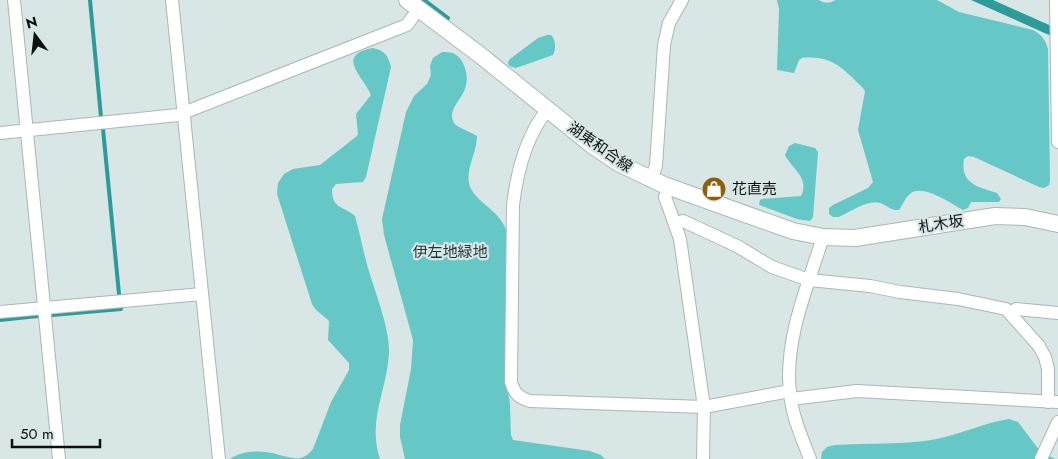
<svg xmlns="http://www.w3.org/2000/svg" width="1058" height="459" font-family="Jost,'Noto Sans JP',sans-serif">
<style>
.green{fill:#65c7c6}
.water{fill:#2c9c9b}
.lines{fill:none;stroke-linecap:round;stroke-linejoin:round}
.stream{stroke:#2c9c9b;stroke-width:4}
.minor-casing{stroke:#a9b7b7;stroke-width:14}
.major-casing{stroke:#a9b7b7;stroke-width:18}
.minor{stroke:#fff;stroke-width:12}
.major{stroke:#fff;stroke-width:16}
.labels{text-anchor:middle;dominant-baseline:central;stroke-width:4.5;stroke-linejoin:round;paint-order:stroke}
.street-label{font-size:15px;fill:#0a0f0f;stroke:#d8e6e6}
.poi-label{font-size:15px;fill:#0a0f0f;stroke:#d8e6e6;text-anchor:start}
.park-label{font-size:15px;fill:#1f3737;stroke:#d8e6e6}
</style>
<rect width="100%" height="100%" fill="#d8e6e6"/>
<g class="green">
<path d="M 777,0 L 819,0 C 825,4 830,3 836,0 L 937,0 L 959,12 L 1033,30 C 1042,35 1045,39 1048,49 L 1050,181 L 1049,185 L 1044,188 L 1039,187 L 974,157 L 968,156 L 964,159 C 960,184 978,187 997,193 L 1001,199 L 999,202 L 971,202 L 968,208 L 963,210 C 951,203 923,184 911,193 C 905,197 903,205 899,210 C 891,211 887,205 880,203 C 868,199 850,212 839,217 L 833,217 L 829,214 L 829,208 L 833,205 L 868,188 L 873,182 L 858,130 L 865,91 L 862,87 C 842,68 832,55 802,58 L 799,60 L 794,73 L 777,70 L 779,9 Z"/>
<path d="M 547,35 L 551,35 C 556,40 556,50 553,55 L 516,68 L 509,66 L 508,62 L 510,59 L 538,38 Z"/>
<path d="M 373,48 C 385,51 388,55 391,67 L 366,177 L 363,182 L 336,184 L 332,189 C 332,209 342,205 355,216 C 360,233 363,251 368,268 C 375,292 390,329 389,353 C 387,391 367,420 380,459 L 230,459 C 242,450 262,450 276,454 C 284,456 292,459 300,458 C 305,457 309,454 313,449 L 331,402 L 349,370 L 349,363 L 328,340 L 329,321 C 323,314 317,313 312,304 L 277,194 L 278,183 L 284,174 L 293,169 L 320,165 L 357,136 L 358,134 L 356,114 L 371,95 C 362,75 335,55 373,48 Z"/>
<path d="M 442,52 C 445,52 450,52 453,53 C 466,59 470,80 464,91 C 460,101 447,111 454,123 C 456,127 471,132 477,136 C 477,152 466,168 469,183 C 472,199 494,208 502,222 C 506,227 507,234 508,240 L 507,382 L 510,405 L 511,435 L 513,440 L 590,451 L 601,455 L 605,459 L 405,459 L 400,437 L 400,425 L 411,369 L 413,340 L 384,235 L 382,219 L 406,112 L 414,96 L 427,84 L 431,75 L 430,66 L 433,58 Z"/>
<path d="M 795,143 L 815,148 L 818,152 L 813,217 L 810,221 L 797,219 L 759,205 L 760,200 L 762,199 L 801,196 C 810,178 792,169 785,155 L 789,146 Z"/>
<path d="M 1009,419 L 1018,422 L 1040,451 L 1055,459 L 821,459 L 822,452 L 827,447 L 835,445 C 869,443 904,445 937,439 C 961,434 984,423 1009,419 Z"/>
</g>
<polygon class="water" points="971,0 993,0 1058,29 1058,39"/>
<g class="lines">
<g class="stream">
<polyline points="90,0 101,117"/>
<polyline points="424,0 448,18"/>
<polyline points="103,129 119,294"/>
<polyline points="52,315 121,309 120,306"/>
<polyline points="0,320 38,316"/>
</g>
<defs>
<g id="minor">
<polyline points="14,0 59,459"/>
<polyline points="172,0 219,459"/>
<polyline points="1056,0 1058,142"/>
<path d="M 548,109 C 526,135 517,172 513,205 L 511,382 C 514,393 519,398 530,401 L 704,407 L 790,391"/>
<polyline points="0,133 178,115 407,25 419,8"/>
<polyline points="651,179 656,166 664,45 669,23 682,0"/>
<polyline points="669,186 665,197 680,239 704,407 703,459"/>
<polyline points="675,223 683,221 737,246 772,267 809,280 870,286 900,292 958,299 1006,309 1039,346 1045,357 1048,369 1048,402"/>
<polyline points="0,312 202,294"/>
<polyline points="1011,314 1016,309 1058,313"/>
<polyline points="791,399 857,391 1058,402"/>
<path d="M 810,459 C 802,438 792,416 790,393 C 784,340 807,288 823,237"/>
<polyline points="1041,459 1058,422"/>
</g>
<polyline id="major" points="407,0 480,55 593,146 620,164 664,185 793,231 823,237 855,238 995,216 1025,217 1058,224"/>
</defs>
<use href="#minor" class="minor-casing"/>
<use href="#major" class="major-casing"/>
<use href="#minor" class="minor"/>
<use href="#major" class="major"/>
</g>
<defs>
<symbol id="shop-disc" viewBox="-11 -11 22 22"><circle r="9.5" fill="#8f5e0a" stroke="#d8e6e6"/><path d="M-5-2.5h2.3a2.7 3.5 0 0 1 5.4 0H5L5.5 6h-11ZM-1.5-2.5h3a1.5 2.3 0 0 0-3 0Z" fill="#fff"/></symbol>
</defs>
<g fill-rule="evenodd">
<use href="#shop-disc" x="700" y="175" width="28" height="28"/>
</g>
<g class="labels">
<g class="street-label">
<text transform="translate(600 147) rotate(35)">湖東和合線</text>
<text transform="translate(941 224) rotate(-9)">札木坂</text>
</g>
<g class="poi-label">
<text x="732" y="189">花直売</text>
</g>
<g class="park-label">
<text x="450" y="252">伊左地緑地</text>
</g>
</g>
<g transform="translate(35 35) rotate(345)" stroke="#d8e6e6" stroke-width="4" paint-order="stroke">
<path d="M0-4L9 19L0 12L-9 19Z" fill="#0a0f0f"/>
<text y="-8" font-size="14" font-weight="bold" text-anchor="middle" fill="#0a0f0f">N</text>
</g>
<path d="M12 439v8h88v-8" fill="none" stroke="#0a0f0f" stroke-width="2.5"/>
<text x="20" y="439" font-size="15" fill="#0a0f0f" stroke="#d8e6e6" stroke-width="4" paint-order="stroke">50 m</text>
</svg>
